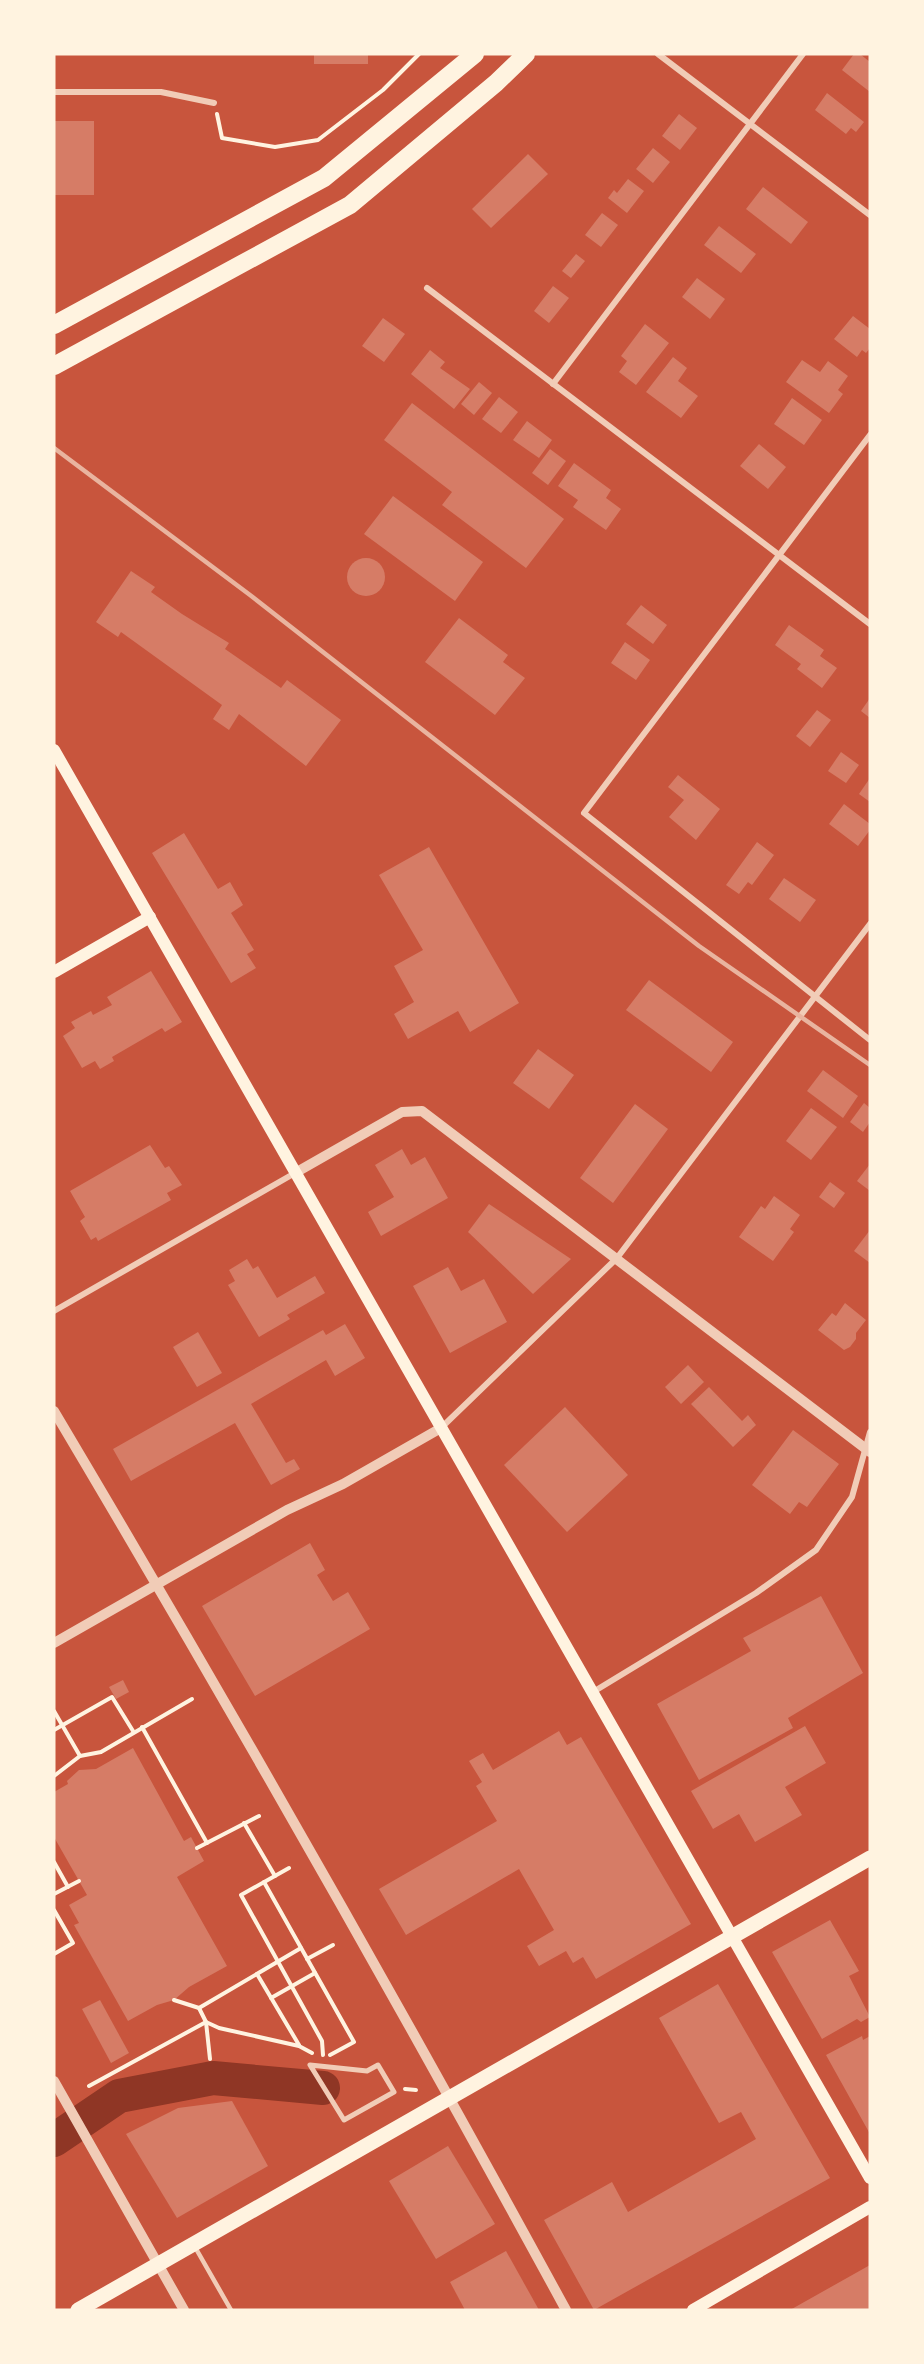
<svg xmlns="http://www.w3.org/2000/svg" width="924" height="2364" font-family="Overpass,sans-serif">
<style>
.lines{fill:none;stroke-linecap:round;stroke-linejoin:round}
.river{stroke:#8f3625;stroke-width:34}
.building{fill:#d67c66}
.path{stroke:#fff3e0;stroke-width:4}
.service{stroke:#f1ccb7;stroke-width:4.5}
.pedestrian{stroke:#f1ccb7;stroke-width:5}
.minor{stroke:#f1ccb7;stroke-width:6}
.tertiary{stroke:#f1ccb7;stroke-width:10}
.secondary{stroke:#fff3e0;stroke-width:12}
.primary{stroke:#fff3e0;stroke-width:15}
.motorway{stroke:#fff3e0;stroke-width:18}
.rail{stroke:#e9b49f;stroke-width:4.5}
</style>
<rect width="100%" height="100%" fill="#c8553d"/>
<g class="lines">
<polyline class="river" points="54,2140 119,2096 213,2078 323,2088"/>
</g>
<g class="building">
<rect x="314" y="54" width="54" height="10"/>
<polygon points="854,54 860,54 870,62 870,92 842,70"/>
<polygon points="827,93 864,122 856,132 851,128 846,134 815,110"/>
<polygon points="679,114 697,128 680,150 662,136"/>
<rect x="54" y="121" width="40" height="74"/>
<polygon points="653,148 670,162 653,183 636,169"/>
<polygon points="528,154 548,174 491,228 472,209"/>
<polygon points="628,179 644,191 627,213 608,198 614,190 617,193"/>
<polygon points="763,187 808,222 791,244 746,209"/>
<polygon points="602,213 618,225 601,247 585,235"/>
<polygon points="719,226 756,254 741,273 704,245"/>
<polygon points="576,254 585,261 571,278 562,271"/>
<polygon points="697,278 725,299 710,319 682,297"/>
<polygon points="553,286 569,298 549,323 534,311"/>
<polygon points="853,316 870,329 870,348 866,353 862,350 857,357 834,339"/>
<polygon points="383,318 405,334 384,362 362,346"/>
<polygon points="645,324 669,343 636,385 619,372 627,361 621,356"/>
<polygon points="430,350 445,362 440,368 470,389 454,409 411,374"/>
<polygon points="673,357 687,368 678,381 698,396 681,418 646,392"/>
<polygon points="802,360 820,372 828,361 848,376 838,390 843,394 829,413 786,382"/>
<polygon points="479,382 492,393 474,415 461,404"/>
<polygon points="499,397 518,412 501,433 482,419"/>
<polygon points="792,398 822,420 804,445 774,424"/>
<polygon points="412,403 564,519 526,568 442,505 452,492 384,440"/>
<polygon points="527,421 552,440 539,458 513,440"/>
<polygon points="759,444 786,467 768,489 740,466"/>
<polygon points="550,449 566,461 548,485 532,473"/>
<polygon points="574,463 611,490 606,498 621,509 606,530 573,507 578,500 558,486"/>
<polygon points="393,496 483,562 455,601 364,534"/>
<circle cx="366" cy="577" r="19"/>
<polygon points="131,571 155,587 151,592 182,614 229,643 225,649 281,688 287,680 341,720 306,766 239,714 229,730 213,719 222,705 121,632 118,637 96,622"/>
<polygon points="641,605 667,625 653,644 626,624"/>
<polygon points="459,618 508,655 503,662 525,678 495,715 425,662"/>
<polygon points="789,625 824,650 820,656 837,668 822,688 797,669 801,664 775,645"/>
<polygon points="625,642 650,660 636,680 611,663"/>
<polygon points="870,698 870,718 861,711"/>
<polygon points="817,710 831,720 810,747 796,736"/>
<polygon points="841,752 859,765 846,783 828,771"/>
<polygon points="678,775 720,809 696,840 669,817 684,800 668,787"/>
<polygon points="870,778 870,802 859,794"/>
<polygon points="844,804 870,824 870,830 858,846 829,824"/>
<polygon points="184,833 218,889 230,882 243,905 231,913 254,950 247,954 256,968 231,983 152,853"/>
<polygon points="757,842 774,855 752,885 748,882 739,894 726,885"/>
<polygon points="429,847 519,1003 470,1032 458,1011 408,1039 394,1014 414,1002 394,966 423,950 379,875"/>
<polygon points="784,878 816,900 800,922 769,899"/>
<polygon points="151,971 182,1022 165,1032 162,1028 112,1057 114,1061 100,1069 95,1061 82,1068 63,1036 75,1028 71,1022 91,1011 93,1015 112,1005 107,997"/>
<polygon points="649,980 733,1042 711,1072 626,1010"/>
<polygon points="538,1049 574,1075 549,1109 513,1083"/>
<polygon points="823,1070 858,1096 843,1118 807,1091"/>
<polygon points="864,1103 870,1108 870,1122 863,1132 850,1122"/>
<polygon points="635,1104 668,1129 613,1203 580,1178"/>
<polygon points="811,1108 837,1127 811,1160 786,1141"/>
<polygon points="150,1145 165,1168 169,1166 182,1185 167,1193 171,1200 98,1241 96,1237 91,1240 80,1221 85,1217 70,1191"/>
<polygon points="402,1149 411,1165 425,1157 448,1198 381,1236 368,1212 394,1197 375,1165"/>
<polygon points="870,1164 870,1191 857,1181"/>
<polygon points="830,1182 845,1193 834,1208 819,1197"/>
<polygon points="774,1196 800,1215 790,1229 794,1232 773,1261 739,1237 761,1206 765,1209"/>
<polygon points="489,1204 571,1259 533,1294 468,1232"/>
<polygon points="870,1230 870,1263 854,1251"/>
<polygon points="247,1259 253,1269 258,1266 277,1298 315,1276 325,1293 287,1315 290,1319 259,1337 228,1285 235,1281 229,1270"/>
<polygon points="448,1267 461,1291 484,1279 507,1322 450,1353 413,1286"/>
<polygon points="845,1303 866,1320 856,1333 856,1339 850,1347 844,1350 818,1330 832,1313 836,1316"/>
<polygon points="345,1324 365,1358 335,1376 326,1360 251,1404 286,1463 294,1459 300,1469 271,1485 235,1423 131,1481 113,1449 323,1330 326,1335"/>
<polygon points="198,1332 222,1373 197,1387 173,1347"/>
<polygon points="688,1365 704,1382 681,1404 665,1387"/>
<polygon points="709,1387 742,1421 748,1415 756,1425 733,1447 691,1404"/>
<polygon points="565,1407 628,1475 567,1532 504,1465"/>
<polygon points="793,1430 839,1464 807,1507 799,1502 790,1514 752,1485"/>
<polygon points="310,1543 325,1570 317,1575 333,1601 348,1592 370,1629 255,1696 202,1606"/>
<polygon points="821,1596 863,1673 788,1718 793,1728 699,1780 657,1704 751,1651 743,1638"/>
<polygon points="123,1680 129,1692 116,1699 109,1687"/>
<polygon points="805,1726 826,1763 785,1787 802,1815 755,1842 739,1814 713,1829 691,1791"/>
<polygon points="559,1731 567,1745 581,1737 691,1924 596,1979 583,1957 573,1963 566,1951 539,1966 527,1946 554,1930 519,1869 406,1935 379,1889 497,1821 476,1786 482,1782 469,1761 483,1753 493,1770"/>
<polygon points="133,1748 184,1841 191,1837 204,1861 177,1877 227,1966 189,1987 174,2000 157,2005 128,2021 74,1925 79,1923 69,1905 87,1895 54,1837 54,1792 68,1784 67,1781 79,1770 96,1769"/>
<polygon points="830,1920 859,1971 849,1976 870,2017 861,2022 857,2019 822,2039 772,1952"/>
<polygon points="718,1984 830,2178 594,2310 544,2220 612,2182 628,2212 756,2139 741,2112 719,2123 659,2018"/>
<polygon points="100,2000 129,2053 111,2063 82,2009"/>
<polygon points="862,2036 863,2040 870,2036 870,2134 826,2055"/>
<polygon points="232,2101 268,2166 177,2218 126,2134 178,2108"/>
<polygon points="448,2146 495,2224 436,2259 389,2181"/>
<polygon points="506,2251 539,2310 465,2310 450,2282"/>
<polygon points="870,2265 870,2310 790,2310"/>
</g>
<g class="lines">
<g class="path">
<polyline points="217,114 222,138 275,147 318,140 383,90 419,54"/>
<polyline points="54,1711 80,1756"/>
<polyline points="142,1727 207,1843"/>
<polyline points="54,1730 112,1697 133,1731"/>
<polyline points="54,1776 80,1756 101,1752 192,1699"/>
<polyline points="244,1823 275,1876"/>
<polyline points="197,1848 259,1816"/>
<polyline points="54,1862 68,1887"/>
<polyline points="289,1868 241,1895 322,2041 323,2055"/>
<polyline points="264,1882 354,2042 330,2055"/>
<polyline points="54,1894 79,1881"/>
<polyline points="54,1910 73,1943 54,1954"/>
<polyline points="307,1959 333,1945"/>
<polyline points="257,1974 299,2045"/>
<polyline points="271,1998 315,1973"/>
<polyline points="174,2000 199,2008 206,2022 210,2059"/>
<polyline points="199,2008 301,1948"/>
<polyline points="89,2086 206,2022 219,2028 299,2046 312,2053"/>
<polyline points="405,2089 416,2090"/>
</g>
<polyline class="service" points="195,2247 231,2310"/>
<polygon class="pedestrian" points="310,2065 367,2071 378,2065 394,2092 344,2120"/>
<g class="minor">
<polyline points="658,54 870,215"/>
<polyline points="54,92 161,92 214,103"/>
<polyline points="427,288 870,624"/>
<polyline points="553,384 803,54"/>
<polyline points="870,435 584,813 870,1040"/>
<polyline points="54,1311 295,1173"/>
<polyline points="442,1427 617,1258 870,924"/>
<polyline points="593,1692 756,1593 816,1550 852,1497 870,1432"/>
</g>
<g class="tertiary">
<polyline points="295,1173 402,1112 422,1111 870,1452"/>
<path d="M 54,1411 C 230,1707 401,2007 566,2310"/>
<polyline points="54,1643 287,1510 343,1484 441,1428"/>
<polyline points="54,2081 184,2310"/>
</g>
<g class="secondary">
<polyline points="54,750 870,2178"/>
<polyline points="54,972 150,917"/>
<polyline points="693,2310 870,2207"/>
</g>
<polyline class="primary" points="78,2310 870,1858"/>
<g class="motorway">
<polyline points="54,325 324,178 475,54"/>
<polyline points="54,366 350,205 496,83 526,54"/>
</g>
<polyline class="rail" points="54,448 250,595 699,946 870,1065"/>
</g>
<rect width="924" height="2364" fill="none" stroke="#fff3e0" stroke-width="111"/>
</svg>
